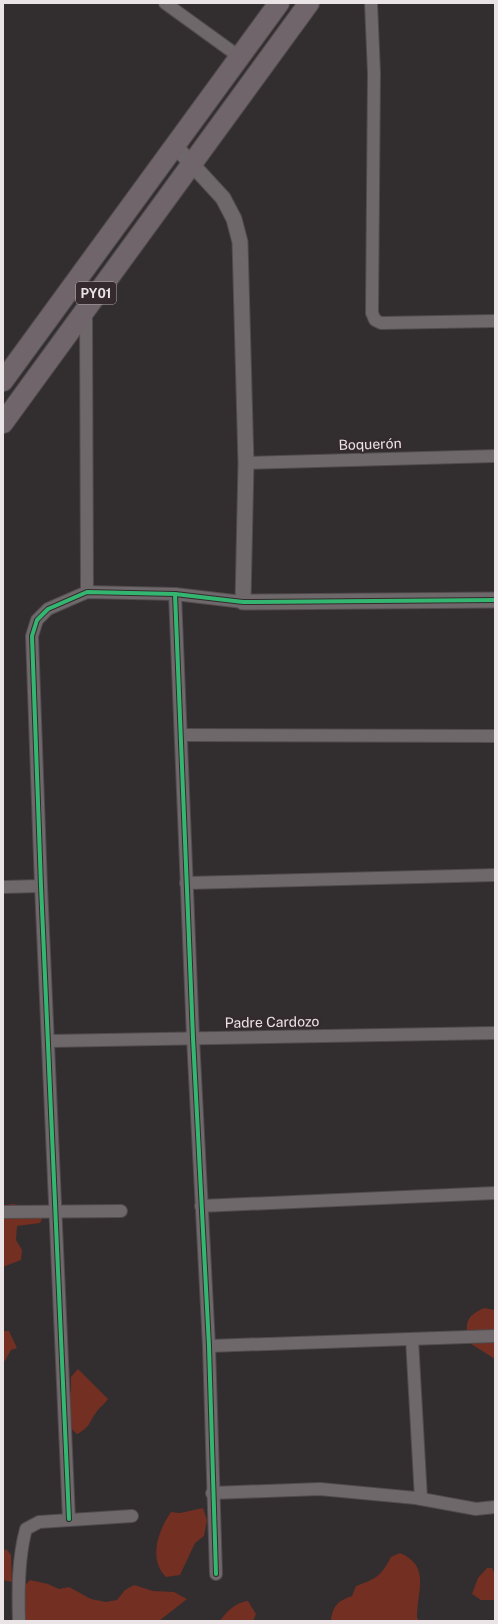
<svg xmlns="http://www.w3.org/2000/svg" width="498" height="1624" font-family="'Public Sans',sans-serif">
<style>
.green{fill:#722f22}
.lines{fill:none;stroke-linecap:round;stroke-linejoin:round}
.minor-casing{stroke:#514b4d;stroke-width:14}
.tertiary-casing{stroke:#514b4d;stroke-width:17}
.trunk-casing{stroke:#514b4d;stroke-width:22}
.minor{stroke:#6e686a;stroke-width:12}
.tertiary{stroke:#6e686a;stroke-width:15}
.trunk{stroke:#6f656a;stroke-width:20}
.cycleway-casing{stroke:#352a2e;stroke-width:6}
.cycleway{stroke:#33b770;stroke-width:4}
.labels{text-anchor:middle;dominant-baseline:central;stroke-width:4;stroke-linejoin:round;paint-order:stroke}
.shield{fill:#352a2e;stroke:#b4acaf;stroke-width:1}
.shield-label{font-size:13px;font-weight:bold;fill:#ebe4e6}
.street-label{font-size:14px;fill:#ebe4e6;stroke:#352a2e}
</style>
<rect width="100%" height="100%" fill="#322d2f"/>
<g class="green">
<polygon points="13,1204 33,1207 43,1217 40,1223 17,1226 16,1240 22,1250 21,1260 3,1267 3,1205"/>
<path d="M 484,1308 L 495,1310 L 495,1359 L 468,1342 C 465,1322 466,1316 484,1308 Z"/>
<polygon points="3,1331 9,1331 17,1348 11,1350 3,1364"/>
<path d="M 78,1369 L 108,1399 C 105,1404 101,1406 98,1410 C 89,1421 91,1427 77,1434 L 61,1419 L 71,1391 L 71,1377 Z"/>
<path d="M 203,1508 L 207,1520 L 204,1536 L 195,1543 L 180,1575 L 166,1577 C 148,1559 158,1531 171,1512 L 180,1513 Z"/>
<polygon points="3,1549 7,1550 11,1555 12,1582 3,1580"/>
<path d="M 400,1553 C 431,1566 417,1591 417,1618 L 420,1621 L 331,1621 C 333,1605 338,1601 352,1596 L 356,1586 C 376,1579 381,1576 391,1557 Z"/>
<polygon points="487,1568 492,1568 495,1575 495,1600 481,1600 472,1594 478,1578"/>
<polygon points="30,1580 48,1584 59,1589 69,1587 91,1599 106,1602 117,1600 125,1590 134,1585 153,1591 174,1592 187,1599 159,1621 22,1621 23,1587"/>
<path d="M 248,1601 L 256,1614 L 253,1621 L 220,1621 C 227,1611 236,1602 248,1601 Z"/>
</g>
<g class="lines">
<defs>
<g id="minor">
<polyline points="165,3 241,58"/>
<polyline points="371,3 374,73 372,313 375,320 381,323 495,321"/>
<polyline points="86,311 87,592"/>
<polyline points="246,463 495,456"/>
<polyline points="175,594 193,1038 209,1346 216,1574"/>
<polyline points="182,735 495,736"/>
<polyline points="186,883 495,875"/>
<polyline points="3,887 41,886"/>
<polyline points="49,1041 495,1033"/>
<polyline points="201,1206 495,1193"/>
<polyline points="3,1212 121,1211"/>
<polyline points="412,1339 421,1499"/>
<polyline points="209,1346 495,1336"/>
<polyline points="212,1493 320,1489 416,1498 476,1509 495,1507"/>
<polyline points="69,1519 41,886 32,636 37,620 48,609 87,592 175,594 243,602"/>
<path d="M 19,1621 C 18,1591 18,1558 26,1529 L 39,1522 L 132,1516"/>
</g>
<polyline id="tertiary" points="176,147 223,198 234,219 240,242 246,463 243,602 495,600"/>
<g id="trunk">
<polyline points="3,381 279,3"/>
<polyline points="3,423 309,3"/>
</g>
</defs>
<use href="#minor" class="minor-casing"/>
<use href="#tertiary" class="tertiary-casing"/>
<use href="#trunk" class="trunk-casing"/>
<use href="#minor" class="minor"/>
<use href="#tertiary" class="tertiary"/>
<use href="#trunk" class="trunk"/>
<defs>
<g id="cycleway">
<polyline points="175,594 193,1038 209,1346 216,1574"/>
<polyline points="69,1519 41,886 32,636 37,620 48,609 87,592 175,594 243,602 495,600"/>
</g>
</defs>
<use href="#cycleway" class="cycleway-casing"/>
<use href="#cycleway" class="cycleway"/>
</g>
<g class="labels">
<rect class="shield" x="76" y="282" width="40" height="22" rx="3"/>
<g class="shield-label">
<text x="96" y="293">PY01</text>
</g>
<g class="street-label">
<text transform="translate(370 444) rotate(-2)">Boquerón</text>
<text transform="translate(272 1022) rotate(-1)">Padre Cardozo</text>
</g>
</g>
<rect width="498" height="1624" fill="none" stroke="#ebe4e6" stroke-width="8"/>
</svg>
